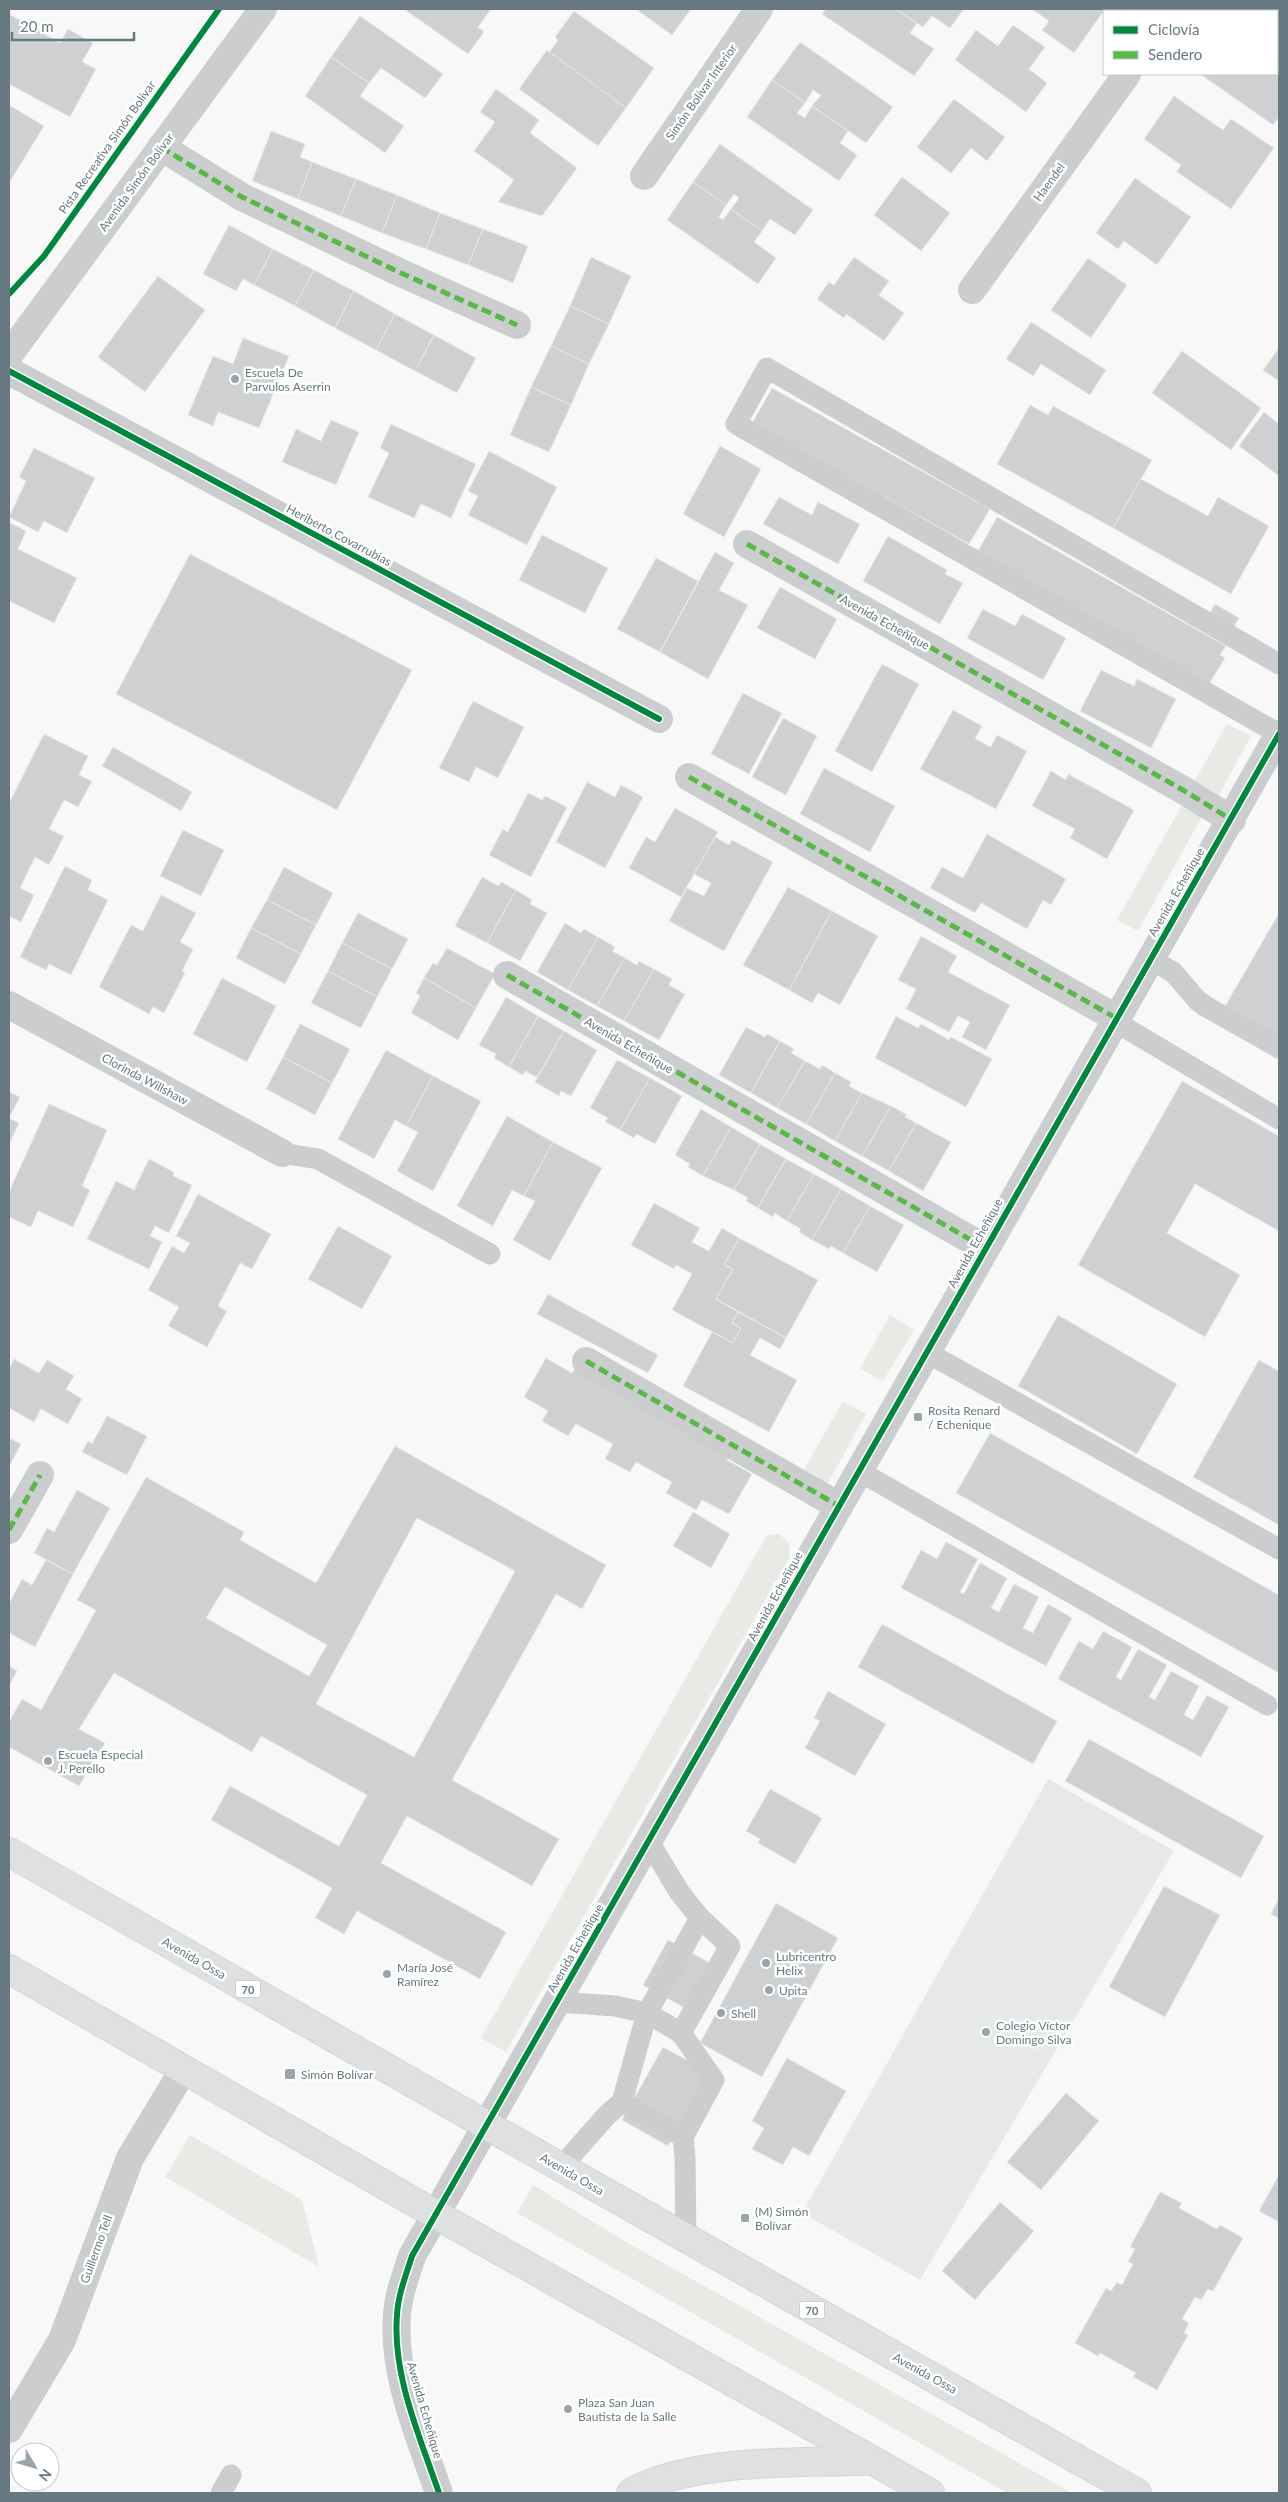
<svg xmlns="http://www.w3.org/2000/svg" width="1288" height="2502" font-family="Lato,sans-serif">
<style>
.built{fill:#e7e9e8}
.green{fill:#e8eae5}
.building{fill:#cfd0d1;stroke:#e8e8e8;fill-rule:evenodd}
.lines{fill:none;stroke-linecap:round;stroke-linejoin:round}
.primary-casing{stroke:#d4d5d6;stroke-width:30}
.service{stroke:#cbcdce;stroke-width:21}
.minor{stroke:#cbcdce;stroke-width:28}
.tertiary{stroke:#cbcdce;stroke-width:28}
.primary{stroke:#dfe0e1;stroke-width:28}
.quiet{stroke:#58b947;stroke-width:5;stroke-dasharray:10 5;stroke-linecap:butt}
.cycleway-casing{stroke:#fff;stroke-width:9}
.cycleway{stroke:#00873e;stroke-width:6}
.poi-dot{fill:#99a5ab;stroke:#fff;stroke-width:2}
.labels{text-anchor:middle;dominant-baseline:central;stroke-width:5;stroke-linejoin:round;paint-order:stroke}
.shield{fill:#fff;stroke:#94a1a7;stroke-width:1}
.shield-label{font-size:11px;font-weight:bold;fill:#667981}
.street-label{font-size:12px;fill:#667981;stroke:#fff}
.poi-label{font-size:12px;fill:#667981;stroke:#fff;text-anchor:start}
</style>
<rect width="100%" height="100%" fill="#f8f8f8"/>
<polygon class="built" points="1048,1779 1174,1851 920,2280 802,2213"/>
<g class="green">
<polygon points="1227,724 1251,736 1219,795 1194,782"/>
<polygon points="1182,805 1202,817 1138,931 1117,920"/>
<polygon points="890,1315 914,1330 883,1381 860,1369"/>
<polygon points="843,1401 866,1414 824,1490 800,1477"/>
<polygon points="780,1534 789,1544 790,1557 506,2052 481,2038 767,1535"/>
<polygon points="190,2135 302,2200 319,2267 165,2177"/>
<polygon points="533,2185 628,2243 1072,2493 1007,2493 517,2213"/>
</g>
<g class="building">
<polygon points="404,9 491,9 478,27 484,32 468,54"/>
<polygon points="636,9 691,9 672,35"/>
<polygon points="826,9 896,9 917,23 910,33 934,49 914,76 822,14"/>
<polygon points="896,9 964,9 950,28 932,16 923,27"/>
<polygon points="1032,9 1105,9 1074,53 1042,30 1049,21"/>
<polygon points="1253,9 1279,9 1279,37 1277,35 1277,11 1253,11"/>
<polygon points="574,11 654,68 626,108 549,53 558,40 555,37"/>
<polygon points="9,14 60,43 68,29 93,43 82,62 96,69 70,117 9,84"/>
<polygon points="360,16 443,74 425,98 381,68 369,83 331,57"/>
<polygon points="1013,25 1045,47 1029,69 1047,83 1026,112 955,60 976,30 998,46"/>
<polygon points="800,42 893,107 866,143 812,106 821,95 813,90 805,103 772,80"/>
<polygon points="547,50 626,108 598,146 519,89"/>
<polygon points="331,57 369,83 360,96 404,126 385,153 305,96"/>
<polygon points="1277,66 1279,67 1279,117 1273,125 1200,74 1277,74"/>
<polygon points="772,80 805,103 797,113 805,118 812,106 848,131 840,143 857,155 839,181 747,117"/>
<polygon points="496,89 539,120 530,133 577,168 542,216 498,202 514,180 474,151 495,122 480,112"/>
<polygon points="1174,96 1223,130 1231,119 1274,148 1231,209 1177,172 1181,165 1144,139"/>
<polygon points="954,99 1005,137 987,161 971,148 951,173 917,147"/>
<polygon points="9,105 44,126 9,183"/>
<polygon points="271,131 305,144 300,157 312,162 298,199 252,181"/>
<polygon points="720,144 813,210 795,235 770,219 762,231 731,209 739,198 734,194 726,205 693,182"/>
<polygon points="312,162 356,179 341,216 298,199"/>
<polygon points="902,177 950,213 921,251 874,215"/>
<polygon points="1135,178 1191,217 1157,265 1124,241 1118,249 1096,233"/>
<polygon points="356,179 397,195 382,233 341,216"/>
<polygon points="693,182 726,205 719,217 723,220 731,209 762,231 754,242 776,258 758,284 667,220"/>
<polygon points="397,195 440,213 426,249 382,233"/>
<polygon points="440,213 483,229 468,265 426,249"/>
<polygon points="229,225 273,249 254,285 243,279 236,291 203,274"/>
<polygon points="483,229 528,246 513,283 468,265"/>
<polygon points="273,249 314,270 295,306 254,285"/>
<polygon points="591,257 631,276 609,324 570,306"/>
<polygon points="854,257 889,281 879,295 904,313 884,341 846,314 844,318 817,299 829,282 834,285"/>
<polygon points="1088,258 1127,285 1091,338 1051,310"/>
<polygon points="314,270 354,291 335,328 295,306"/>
<polygon points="158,276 205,310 145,392 98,357"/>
<polygon points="354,291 395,314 376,350 335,328"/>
<polygon points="570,306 609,324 589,364 551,346"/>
<polygon points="395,314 434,335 415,371 376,350"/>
<polygon points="1031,322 1106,370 1090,395 1041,364 1033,376 1006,359"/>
<polygon points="434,335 476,358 457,393 415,371"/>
<polygon points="243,338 289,356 259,428 218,412 213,426 188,415 213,356 233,364"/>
<polygon points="551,346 589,364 571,405 531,387"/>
<polygon points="1279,348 1279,381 1263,370"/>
<polygon points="1182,351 1261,408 1231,450 1152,393"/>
<polygon points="531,387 571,405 549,452 510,435"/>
<polygon points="772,388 990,509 969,544 752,423"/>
<polygon points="1030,405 1048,415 1053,406 1152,460 1113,528 997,464"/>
<polygon points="1264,412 1279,424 1279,476 1239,446"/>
<polygon points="331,420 359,432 336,485 282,462 296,429 321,441"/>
<polygon points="391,424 476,464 451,518 421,504 414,518 368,497 389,453 380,448"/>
<polygon points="720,446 761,469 724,537 683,514"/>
<polygon points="34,448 95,478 67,533 44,521 38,532 9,517 26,481 19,477"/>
<polygon points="489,451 557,487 527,545 468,515 478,496 468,491"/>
<polygon points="1141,479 1208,516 1218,497 1269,526 1231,594 1113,528"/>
<polygon points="779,497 812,515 818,502 860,524 838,564 763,524"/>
<polygon points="997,517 1226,646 1220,655 1225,658 1209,684 977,553"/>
<polygon points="9,522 26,531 18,549 77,578 54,623 9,601"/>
<polygon points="542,535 608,568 585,613 519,580"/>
<polygon points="888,536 947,570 945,574 963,583 940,624 863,581"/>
<polygon points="715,552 734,563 719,590 748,605 708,679 660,652"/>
<polygon points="190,554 412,670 337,810 116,694"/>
<polygon points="656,558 698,581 660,652 617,629"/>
<polygon points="780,587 837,619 815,659 757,628"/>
<polygon points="1215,604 1239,618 1233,628 1209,615"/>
<polygon points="983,609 1015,626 1022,614 1066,638 1043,680 967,638"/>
<polygon points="882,664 919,684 872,772 835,751"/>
<polygon points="1101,670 1134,686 1137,679 1176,699 1151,748 1080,711"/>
<polygon points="743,693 782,713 749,774 711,754"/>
<polygon points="473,701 524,727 498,778 476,767 469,782 439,768"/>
<polygon points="953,710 982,726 975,739 991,747 997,735 1027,751 996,809 920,769"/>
<polygon points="783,718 817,736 786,795 752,777"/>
<polygon points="44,734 88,756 79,775 92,781 78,807 64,800 49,829 64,836 49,865 35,857 20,888 34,895 21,922 9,916 9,803"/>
<polygon points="113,747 192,792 181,811 102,766"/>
<polygon points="824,768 895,806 870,852 800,814"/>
<polygon points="1051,771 1066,780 1068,774 1134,810 1107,859 1070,838 1075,829 1032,806"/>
<polygon points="587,782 615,797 621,785 643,797 605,868 556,842"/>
<polygon points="528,793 542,800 545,796 567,807 531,877 489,855 503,829 508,832"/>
<polygon points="675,808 718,832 681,897 629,868 646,837 655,842"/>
<polygon points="183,830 224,850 201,896 160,876"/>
<polygon points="987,834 1066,879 1051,905 1043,900 1027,929 981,903 975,913 930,888 942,867 963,878"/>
<polygon points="715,837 729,845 732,840 773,862 724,951 669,921 687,888 704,896 711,883 694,874"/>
<polygon points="65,866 92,880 88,890 108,900 71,975 49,964 46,970 20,957"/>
<polygon points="284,867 333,893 316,925 267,900"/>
<polygon points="482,877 499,886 501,882 516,890 487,943 455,926"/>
<polygon points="788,887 832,911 789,990 743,965"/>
<polygon points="516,890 532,900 530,904 547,913 520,961 487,943"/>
<polygon points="161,895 196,913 180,942 193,949 182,971 185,973 164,1013 153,1007 149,1014 99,987 131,925 143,931"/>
<polygon points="267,900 316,925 301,954 251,928"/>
<polygon points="832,911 878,936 840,1005 818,993 812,1003 789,990"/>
<polygon points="358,913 408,939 392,969 342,943"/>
<polygon points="1279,913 1279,1039 1224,1008"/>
<polygon points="565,923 581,933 584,929 598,937 568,990 537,972"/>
<polygon points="251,928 301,954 285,984 236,958"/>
<polygon points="921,936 957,956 948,972 1010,1005 986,1050 962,1037 970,1022 958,1016 949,1032 906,1009 916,989 898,980"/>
<polygon points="598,937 615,947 612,951 625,958 597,1006 568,990"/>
<polygon points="342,943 392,969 377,997 328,971"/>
<polygon points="447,948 495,974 476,1008 424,978 433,963 437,965"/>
<polygon points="625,958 637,965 639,961 654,969 624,1021 597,1006"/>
<polygon points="654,969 672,979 669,985 685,994 659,1040 624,1021"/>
<polygon points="328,971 377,997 361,1028 311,1003"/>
<polygon points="222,978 276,1006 247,1062 193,1034"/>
<polygon points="424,978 476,1008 458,1040 411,1013 420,996 416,993"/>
<polygon points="506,997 538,1016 509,1067 494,1058 496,1054 479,1045"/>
<polygon points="538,1016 564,1031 537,1077 525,1071 523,1075 509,1067"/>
<polygon points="896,1016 918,1028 921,1024 949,1040 951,1037 992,1059 966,1107 875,1058"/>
<polygon points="300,1024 350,1049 332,1083 283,1057"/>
<polygon points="746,1027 765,1037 767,1034 780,1041 751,1093 719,1075"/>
<polygon points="564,1031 597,1050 571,1096 561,1091 559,1096 535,1082"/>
<polygon points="780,1041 794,1049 791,1053 805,1061 777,1108 751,1093"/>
<polygon points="386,1050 433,1076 406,1126 395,1120 374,1159 338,1139"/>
<polygon points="283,1057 332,1083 315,1115 266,1089"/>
<polygon points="617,1060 650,1078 620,1130 605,1122 608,1118 590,1108"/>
<polygon points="805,1061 820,1069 822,1065 835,1073 806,1124 777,1108"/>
<polygon points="835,1073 851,1082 849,1086 862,1093 835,1141 806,1124"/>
<polygon points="433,1076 481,1101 433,1191 397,1171 418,1132 406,1126"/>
<polygon points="650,1078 682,1096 655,1144 636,1134 634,1138 620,1130"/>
<polygon points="1182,1081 1279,1136 1279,1231 1195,1184 1167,1233 1240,1275 1205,1337 1078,1265"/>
<polygon points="9,1092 20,1097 9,1118 19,1123 9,1145"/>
<polygon points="862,1093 891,1106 862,1156 835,1141"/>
<polygon points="49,1104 107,1130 82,1186 90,1190 73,1227 38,1211 31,1227 9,1217 9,1192"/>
<polygon points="891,1106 906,1114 905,1117 916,1123 889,1171 862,1156"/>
<polygon points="701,1109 731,1127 703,1176 688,1167 690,1164 675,1155"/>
<polygon points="507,1116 553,1142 524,1196 512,1190 493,1226 457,1206"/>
<polygon points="916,1123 951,1142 923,1191 889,1171"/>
<polygon points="731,1127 760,1144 734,1190 703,1176"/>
<polygon points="553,1142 602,1168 550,1261 513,1240 535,1201 524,1196"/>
<polygon points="760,1144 786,1159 758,1208 746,1201 748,1198 734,1190"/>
<polygon points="149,1159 174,1172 173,1176 192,1185 169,1233 155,1226 150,1236 162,1242 149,1269 87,1239 116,1181 134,1190"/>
<polygon points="786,1159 814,1174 787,1221 775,1213 773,1217 758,1208"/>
<polygon points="814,1174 841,1189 812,1240 799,1232 801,1229 787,1221"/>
<polygon points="841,1189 870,1206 843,1253 831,1246 829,1249 812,1240"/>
<polygon points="198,1194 271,1234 252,1269 240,1263 218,1306 227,1311 207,1347 168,1326 179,1307 148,1290 172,1246 184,1253 190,1243 176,1236"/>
<polygon points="654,1203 700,1228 692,1242 709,1251 722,1228 739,1238 724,1265 733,1269 716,1299 738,1312 732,1323 741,1328 733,1343 672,1310 692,1274 676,1265 674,1269 631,1245"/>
<polygon points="870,1206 904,1225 877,1272 843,1253"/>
<polygon points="338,1226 392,1256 362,1309 308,1279"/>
<polygon points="739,1238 818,1280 786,1338 716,1299 733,1269 724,1265"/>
<polygon points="548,1294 658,1355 648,1373 537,1314"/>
<polygon points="738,1312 786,1338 780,1349 760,1338 750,1355 797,1380 769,1432 683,1386 712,1332 733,1343 741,1328 732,1323"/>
<polygon points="1058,1315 1177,1384 1137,1454 1018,1386"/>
<polygon points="546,1358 572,1373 576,1367 732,1453 727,1460 752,1474 729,1514 702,1500 696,1510 666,1493 672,1482 636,1462 630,1472 605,1459 613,1444 576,1424 568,1436 542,1421 548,1411 524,1397"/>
<polygon points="14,1359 39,1373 47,1360 74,1376 66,1389 82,1399 68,1424 41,1409 34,1422 9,1408 9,1369"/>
<polygon points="1259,1360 1279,1371 1279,1525 1193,1477"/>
<polygon points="107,1416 147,1436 127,1475 82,1452 88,1441 92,1444"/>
<polygon points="990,1433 1279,1595 1279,1673 956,1493"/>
<polygon points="9,1438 21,1444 9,1467"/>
<path d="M 395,1446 L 606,1565 L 582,1609 L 556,1594 L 452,1780 L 559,1839 L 532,1886 L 407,1816 L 381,1863 L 506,1932 L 480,1979 L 357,1911 L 344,1934 L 315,1918 L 332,1888 L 211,1820 L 230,1786 L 339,1846 L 367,1795 L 261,1736 L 252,1752 L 114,1673 L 79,1729 L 105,1743 L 79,1786 L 9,1747 L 9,1722 L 22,1699 L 41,1710 L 96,1610 L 77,1600 L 146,1477 L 244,1532 L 240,1540 L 316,1583 ZM 417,1518 L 515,1571 L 414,1757 L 316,1704 ZM 225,1587 L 327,1645 L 309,1676 L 206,1618 Z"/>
<polygon points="77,1490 110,1508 73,1574 34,1553 47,1528 54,1532"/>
<polygon points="693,1512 730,1534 711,1568 673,1546"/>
<polygon points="946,1542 978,1559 960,1592 964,1594 980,1563 1007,1578 991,1608 999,1612 1014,1584 1039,1597 1023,1628 1033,1633 1048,1604 1072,1618 1046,1666 901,1588 921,1550 937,1559"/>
<polygon points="46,1560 73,1574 35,1647 9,1633 9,1604 22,1579 32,1585"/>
<polygon points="882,1624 1057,1721 1033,1764 858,1667"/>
<polygon points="1103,1631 1132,1647 1116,1677 1121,1680 1138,1649 1167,1665 1149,1697 1155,1700 1171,1671 1199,1686 1184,1715 1193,1720 1207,1695 1229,1707 1201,1757 1058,1679 1079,1641 1093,1649"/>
<polygon points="9,1666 17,1671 9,1686"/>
<polygon points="828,1691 886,1724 855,1776 805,1748 820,1721 814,1718"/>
<polygon points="1089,1739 1264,1836 1241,1878 1065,1781"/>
<polygon points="770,1789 822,1818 795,1864 758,1843 760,1839 746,1831"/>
<polygon points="1164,1886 1220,1915 1165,2017 1109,1987"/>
<polygon points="1279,1898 1279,1919 1271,1914"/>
<polygon points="776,1903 838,1938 762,2077 700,2043"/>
<polygon points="668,1940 710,1963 685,2008 643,1985"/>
<polygon points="663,2047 709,2072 668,2146 622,2120"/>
<polygon points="787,2058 846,2091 809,2156 793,2147 783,2165 752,2149 764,2128 752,2121"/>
<polygon points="1066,2093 1099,2121 1041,2190 1007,2162"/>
<polygon points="1279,2175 1279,2222 1259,2211"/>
<polygon points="1160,2192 1182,2203 1179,2208 1217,2229 1220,2225 1243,2238 1213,2291 1208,2289 1201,2300 1195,2297 1182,2319 1189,2323 1184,2333 1188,2335 1157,2390 1133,2377 1136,2373 1100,2353 1098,2356 1075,2343 1106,2288 1111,2291 1117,2282 1122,2285 1133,2264 1128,2262 1135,2249 1130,2247"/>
<polygon points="1000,2202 1034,2231 975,2300 942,2271"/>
</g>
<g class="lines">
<defs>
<g id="primary">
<polyline points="9,1852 488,2126 1137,2493"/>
<polyline points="9,1969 435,2214 930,2493"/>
<path d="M 631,2493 C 687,2459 805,2462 871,2461"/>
</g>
</defs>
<use href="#primary" class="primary-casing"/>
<g class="service">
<polyline points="1279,734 736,424 767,368 1279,664"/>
<polyline points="1150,959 1173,972 1197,1000 1205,1006 1279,1048"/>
<polyline points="1114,1021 1279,1119"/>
<polyline points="282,1153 318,1159 490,1254"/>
<polyline points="926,1352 1279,1549"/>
<polyline points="859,1471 1267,1705"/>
<polyline points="558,2002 615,2006 647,2013 700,1918 680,1893 649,1842"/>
<polyline points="622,2102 683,2137"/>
<polyline points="561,2167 607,2115 622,2102 647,2013 681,2033"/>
<polyline points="686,2239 685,2158 683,2137 714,2080 681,2033 730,1946 700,1918"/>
<polyline points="221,2493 231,2475"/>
</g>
<g class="minor">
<polyline points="1171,11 1173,9"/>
<polyline points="161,147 242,197 401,273 517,325"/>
<polyline points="644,176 759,9"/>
<polyline points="972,290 1127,74"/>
<polyline points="9,371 659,719"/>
<polyline points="747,544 1183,790 1232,820"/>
<polyline points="689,777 1116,1018"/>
<polyline points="507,975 985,1248"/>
<polyline points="9,1005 282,1153"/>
<polyline points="586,1361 839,1506"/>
<polyline points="9,1530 40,1475"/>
<polyline points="9,2429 62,2340 130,2158 184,2069"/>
</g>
<g class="tertiary">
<polyline points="9,355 263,9"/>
<path d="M 439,2493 C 420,2437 392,2375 397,2315 C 398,2295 406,2275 412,2256 L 1279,734"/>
</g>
<use href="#primary" class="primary"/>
<g class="quiet">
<polyline points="161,147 242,197 401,273 517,325"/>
<polyline points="747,544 1183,790 1232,820"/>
<polyline points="689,777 1116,1018"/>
<polyline points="507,975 985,1248"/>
<polyline points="586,1361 839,1506"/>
<polyline points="9,1530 40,1475"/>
</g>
<defs>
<g id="cycleway">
<polyline points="9,294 44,256 219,9"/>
<polyline points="9,371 659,719"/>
<path d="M 439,2493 C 420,2437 392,2375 397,2315 C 398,2295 406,2275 412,2256 L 1279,734"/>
</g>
</defs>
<use href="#cycleway" class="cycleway-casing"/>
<use href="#cycleway" class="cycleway"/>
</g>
<g class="poi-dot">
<circle cx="235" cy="379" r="5"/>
<rect x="913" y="1412" width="10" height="10" rx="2.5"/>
<circle cx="48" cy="1761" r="5"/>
<circle cx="766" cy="1963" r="5"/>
<circle cx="387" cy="1974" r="5"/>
<circle cx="769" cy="1990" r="5"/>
<circle cx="721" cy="2013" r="5"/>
<circle cx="986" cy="2032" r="5"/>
<rect x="284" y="2068" width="12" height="12" rx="2.5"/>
<rect x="740" y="2213" width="10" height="10" rx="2.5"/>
<circle cx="568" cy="2409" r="5"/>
</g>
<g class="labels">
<g class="shield">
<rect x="235.5" y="1980.5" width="25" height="17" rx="4"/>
<rect x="799.5" y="2301.5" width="25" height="17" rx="4"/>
</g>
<g class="shield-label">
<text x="248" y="1989">70</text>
<text x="812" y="2310">70</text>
</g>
<g class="street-label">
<text transform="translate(701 92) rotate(-55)">Simón Bolívar Interior</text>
<text transform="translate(107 147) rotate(-55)">Pista Recreativa Simón Bolívar</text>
<text transform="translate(136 182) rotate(-54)">Avenida Simón Bolívar</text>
<text transform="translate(1049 182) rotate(-54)">Haendel</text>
<text transform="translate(339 535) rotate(28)">Heriberto Covarrubias</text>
<text transform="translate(885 622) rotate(29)">Avenida Echeñique</text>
<text transform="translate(1176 892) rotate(-60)">Avenida Echeñique</text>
<text transform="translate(629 1045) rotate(30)">Avenida Echeñique</text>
<text transform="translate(145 1079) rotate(28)">Clorinda Willshaw</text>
<text transform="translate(975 1243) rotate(-61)">Avenida Echeñique</text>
<text transform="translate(775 1596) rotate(-61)">Avenida Echeñique</text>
<text transform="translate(575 1948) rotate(-60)">Avenida Echeñique</text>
<text transform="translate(194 1958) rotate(30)">Avenida Ossa</text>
<text transform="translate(572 2174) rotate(30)">Avenida Ossa</text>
<text transform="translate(96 2249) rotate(-70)">Guillermo Tell</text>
<text transform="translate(925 2373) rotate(29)">Avenida Ossa</text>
<text transform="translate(425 2410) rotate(74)">Avenida Echeñique</text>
</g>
<g class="poi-label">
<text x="245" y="372">Escuela De<tspan x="245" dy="14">Parvulos Aserrin</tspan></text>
<text x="928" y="1410">Rosita Renard<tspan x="928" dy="14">/ Echenique</tspan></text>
<text x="58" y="1754">Escuela Especial<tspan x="58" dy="14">J. Perello</tspan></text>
<text x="776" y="1956">Lubricentro<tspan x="776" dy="14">Helix</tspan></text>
<text x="397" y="1967">María José<tspan x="397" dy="14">Ramírez</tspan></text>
<text x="779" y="1990">Upita</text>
<text x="731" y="2013">Shell</text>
<text x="996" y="2025">Colegio Víctor<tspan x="996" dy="14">Domingo Silva</tspan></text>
<text x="301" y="2074">Simón Bolívar</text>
<text x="755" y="2211">(M) Simón<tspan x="755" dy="14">Bolívar</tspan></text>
<text x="578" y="2402">Plaza San Juan<tspan x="578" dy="14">Bautista de la Salle</tspan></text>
</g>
</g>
<rect width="1288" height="2502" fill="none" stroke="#667981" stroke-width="20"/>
<rect x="1103" y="10" width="175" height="65" fill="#ffffff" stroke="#c2c9cd"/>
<rect x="1113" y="26" width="25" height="8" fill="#00873e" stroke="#c2c9cd"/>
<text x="1148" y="35" font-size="15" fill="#667981">Ciclovía</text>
<rect x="1113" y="51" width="25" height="8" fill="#58b947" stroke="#c2c9cd"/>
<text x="1148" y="60" font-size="15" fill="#667981">Sendero</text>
<g transform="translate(35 2467) rotate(128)"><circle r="24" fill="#ffffff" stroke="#c2c9cd"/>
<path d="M0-4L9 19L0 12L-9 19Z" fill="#99a5ab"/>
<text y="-8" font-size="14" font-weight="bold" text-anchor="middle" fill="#667981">N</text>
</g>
<path d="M12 32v8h122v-8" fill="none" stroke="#667981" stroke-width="2.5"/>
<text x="20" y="32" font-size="15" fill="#667981" stroke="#ffffff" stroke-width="4" paint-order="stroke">20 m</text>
</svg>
